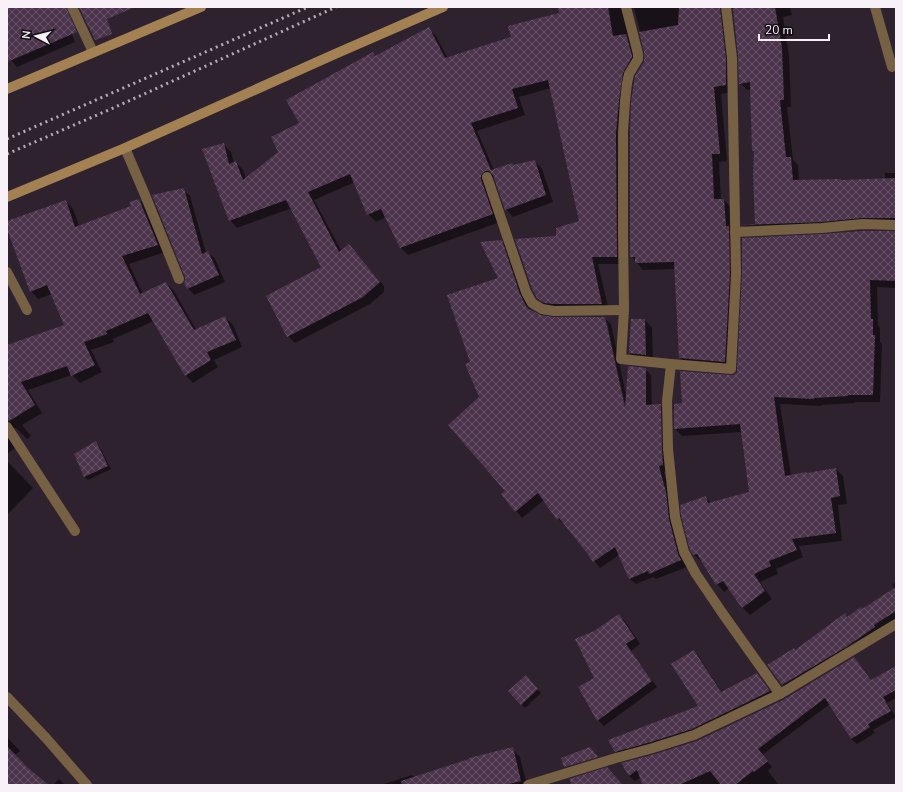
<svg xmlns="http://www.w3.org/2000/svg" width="903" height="792" font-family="'Nunito Sans',sans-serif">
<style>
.shadow{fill:#0007;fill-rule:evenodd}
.building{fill:url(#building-cross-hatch)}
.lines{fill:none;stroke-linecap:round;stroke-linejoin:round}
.minor{stroke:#776144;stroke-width:10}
.secondary{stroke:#a48152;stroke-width:10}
.rail{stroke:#b6adb5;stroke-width:3;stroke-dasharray:2 4;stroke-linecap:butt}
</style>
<defs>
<pattern id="building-cross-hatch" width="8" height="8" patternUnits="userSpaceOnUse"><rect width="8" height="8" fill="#4d344d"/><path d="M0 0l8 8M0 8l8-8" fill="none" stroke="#675267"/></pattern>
</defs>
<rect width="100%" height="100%" fill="#2e222e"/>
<g class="shadow">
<polygon points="7,7 62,7 75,42 17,67 10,59 7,60"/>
<polygon points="559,7 790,7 792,15 783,17 789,56 791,107 787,107 793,160 798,165 799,181 842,181 885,179 885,173 896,173 896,225 750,232 744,226 756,225 754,174 754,152 753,151 751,90 747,90 740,83 739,57 734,8 730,9 733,92 721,94 727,161 719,162 721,200 724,200 731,207 732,369 688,365 680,358 675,269 643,270 631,256 646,54 634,8 629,9 638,65 630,80 624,264 598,264 609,311 545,306 538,298 557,237 580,222 551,88 519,97 525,115 477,131 494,170 535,161 542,169 553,202 513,217 506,209 495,178 492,178 500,222 408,255 401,248 386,217 376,222 368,214 355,182 314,200 342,252 349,245 356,253 384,286 384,292 370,304 295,343 288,336 323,268 292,208 237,228 230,220 223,144 231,152 234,163 236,162 243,170 246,179 279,153 301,124 373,53 376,56 429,29 436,36 448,59 512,38 560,14"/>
<polygon points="183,189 190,196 206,253 208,252 215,259 225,282 194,295 188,288"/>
<polygon points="139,200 147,207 165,252 129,264 143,294 166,283 174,291 197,331 225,317 233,325 242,347 214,360 218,367 193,383 185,375 154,321 113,339 114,342 91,350 102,372 80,383 72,375 28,390 42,413 22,425 31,436 27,439 16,428 14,428 9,431 8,435 9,439 15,448 7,454 7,346 65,326 52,294 38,299 31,291 7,226 7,222 66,201 73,209 79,226 132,207"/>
<polygon points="862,232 896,232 896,288 877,287 878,325 880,328 880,342 882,343 880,402 855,402 855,403 821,405 821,406 780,404 791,476 836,469 843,476 847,504 838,505 842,541 799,546 803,557 776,569 778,574 760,582 772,599 750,615 742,607 729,588 724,592 717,584 703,562 702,562 694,555 691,549 705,497 712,503 750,492 742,432 682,436 675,429 683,404 735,376"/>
<path d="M 501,241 L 508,248 L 526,302 L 531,310 L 538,316 L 554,318 L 604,318 L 611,324 L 626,395 L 645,369 L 651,375 L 652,406 L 660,405 L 666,412 L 669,471 L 664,472 L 672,499 L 687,567 L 656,579 L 653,577 L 636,584 L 629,578 L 619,555 L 600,568 L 594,561 L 588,552 L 565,524 L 564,525 L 558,519 L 544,500 L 522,518 L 502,494 L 507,491 L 471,362 L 499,278 ZM 605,323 L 607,323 L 627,413 L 625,413 Z"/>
<polygon points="645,320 652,328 653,362 637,360 630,353"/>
<polygon points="96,442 99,446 111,469 88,480 84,477"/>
<polygon points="7,461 33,488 7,515"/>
<polygon points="896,582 896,625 788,690 783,685 769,665 796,651 845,614 848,618 862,610 895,589 892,585"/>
<polygon points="619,615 625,621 640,644 631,651 657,687 604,726 598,720 580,687 595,679 594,632"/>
<polygon points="694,651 698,655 722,693 757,674 761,679 774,696 696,733 620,756 615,751 699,707"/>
<polygon points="859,664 872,681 896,667 896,698 887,703 896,717 873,730 875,733 857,744 851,739 830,704 762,755 772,767 768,771 779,785 644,785 641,777 635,781 629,776 623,764 697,742"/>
<polygon points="530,680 541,693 525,708 521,704"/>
<polygon points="7,737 20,751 15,755 28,770 47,785 7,785"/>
<polygon points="513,750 520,757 527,785 381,785 412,775 415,778"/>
<polygon points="59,779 65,785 53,785"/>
</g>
<g class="building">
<polygon points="7,7 66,7 77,32 7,62"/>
<polygon points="79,7 135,7 107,19 112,34 95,40"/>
<polygon points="558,7 608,7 613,36 626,34 632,55 632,57 623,73 619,101 616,133 617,257 592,257 602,304 554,304 544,303 537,298 532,289 515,239 556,236 556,228 579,221 548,80 512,89 518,108 471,123 491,170 512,163 513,165 535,160 546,195 505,210 493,175 489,171 485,171 481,175 481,179 493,214 400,248 381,209 367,215 350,174 308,192 339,252 349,244 380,282 363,297 287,337 266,296 321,267 286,200 229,221 202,149 224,143 229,164 236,161 243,180 278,152 271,137 299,123 286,100 373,52 375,56 429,27 445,58 511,37 508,26 559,13"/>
<polygon points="679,7 720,7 726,58 726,85 714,87 720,154 712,154 714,199 724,199 726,226 729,226 730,274 725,362 679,358 674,262 635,263 635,257 630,257 630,133 631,102 635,76 644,62 644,52 639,32 678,25"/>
<polygon points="733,7 775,7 782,48 784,100 780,100 786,157 791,157 793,180 841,179 841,180 896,178 895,218 861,218 822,222 742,225 755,224 753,174 754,151 752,151 750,82 739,84 738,57"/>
<polygon points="184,188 202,254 208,251 219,275 187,289 184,283 185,280 185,277 152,195"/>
<polygon points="139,199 158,245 122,256 140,294 166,282 194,330 225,316 236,340 207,352 211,360 185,376 148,313 106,331 107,334 84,342 95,365 71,376 67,366 21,382 35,405 9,421 7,421 7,345 64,325 47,285 30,292 7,229 7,221 66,200 75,227 131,206 129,202"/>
<polygon points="862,231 895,231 896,281 870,280 871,319 873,319 873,335 875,335 873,395 848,395 848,396 814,398 814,399 774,397 785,476 806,472 807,473 836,468 840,496 831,498 836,533 792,539 797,550 769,561 771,566 754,574 765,591 742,608 723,581 716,585 697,554 693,555 690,550 681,516 680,505 706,496 708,503 749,492 740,424 674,429 674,404 682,403 680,371 730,375 734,375 737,372 737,369 742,274 742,238 822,234"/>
<polygon points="502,240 520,294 526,306 529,309 541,315 553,317 605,317 625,408 628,366 646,368 646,405 661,404 662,449 663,465 659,466 666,492 669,519 678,554 681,560 649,574 648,571 629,579 615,547 593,562 587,553 559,518 557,520 538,493 515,512 501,494 505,491 448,425 479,397 465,364 470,362 447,295 498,278 480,242"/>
<polygon points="631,319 645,319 646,355 629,353"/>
<polygon points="96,441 108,466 84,477 74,454"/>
<polygon points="896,587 896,611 874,625 875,627 846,647 782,685 767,665 794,648 795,650 845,613 847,617 861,607 862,609"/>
<polygon points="619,614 635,638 626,644 652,681 597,721 578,687 594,678 575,639 594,631"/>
<polygon points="694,650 721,692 757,673 770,691 692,729 651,742 615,752 608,740 698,706 671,664"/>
<polygon points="854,657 871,680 896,666 896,690 883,697 891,711 868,724 870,727 851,739 825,698 758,749 768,761 754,772 753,771 735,785 721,785 710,771 679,785 643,785 637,770 629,776 621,763 655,754 697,741 783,700"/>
<polygon points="526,675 538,689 521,705 508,691"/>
<polygon points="7,746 28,768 49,785 7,785"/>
<polygon points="513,747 521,781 505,785 402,785 401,781 469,759 469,758"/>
<polygon points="590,747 598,757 564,767 561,758"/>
<polygon points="607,767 623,785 572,785 569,779"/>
</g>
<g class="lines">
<g class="minor">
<polyline points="72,7 93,52"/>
<polyline points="626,7 638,54 638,59 629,74 627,83 625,101 623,133 623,234 624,310 621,359 671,364 667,401 668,449 675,517 684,552 696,574 723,614 780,694"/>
<polyline points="875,7 892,67"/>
<polyline points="125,148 145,195 179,279"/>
<polyline points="487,177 526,292 532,303 542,309 554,311 624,310"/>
<polyline points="735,232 822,228 862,224 896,225"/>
<polyline points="7,272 27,310"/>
<polyline points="671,364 731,369 736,274 732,58 726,7"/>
<polyline points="7,427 75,531"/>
<polyline points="7,697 46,738 87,785"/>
<polyline points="528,785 616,758 653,748 694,735 780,694 896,624"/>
</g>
<g class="secondary">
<polyline points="7,89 201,7"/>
<polyline points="7,197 125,148 335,54 443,7"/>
</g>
<g class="rail">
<polyline points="7,139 308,7"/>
<polyline points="7,154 111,109 336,7"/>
</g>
</g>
<rect width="903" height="792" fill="none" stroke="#f9f1f8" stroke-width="16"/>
<g transform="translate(36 36) rotate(277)" stroke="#130e13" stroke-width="3" paint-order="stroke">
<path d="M0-3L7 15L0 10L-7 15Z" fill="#f9f1f8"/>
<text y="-6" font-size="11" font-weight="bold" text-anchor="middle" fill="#f9f1f8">N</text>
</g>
<path d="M759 34v6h70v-6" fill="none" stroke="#f9f1f8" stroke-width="2"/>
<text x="765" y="34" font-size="12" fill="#f9f1f8" stroke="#130e13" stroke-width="3" paint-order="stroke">20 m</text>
</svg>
